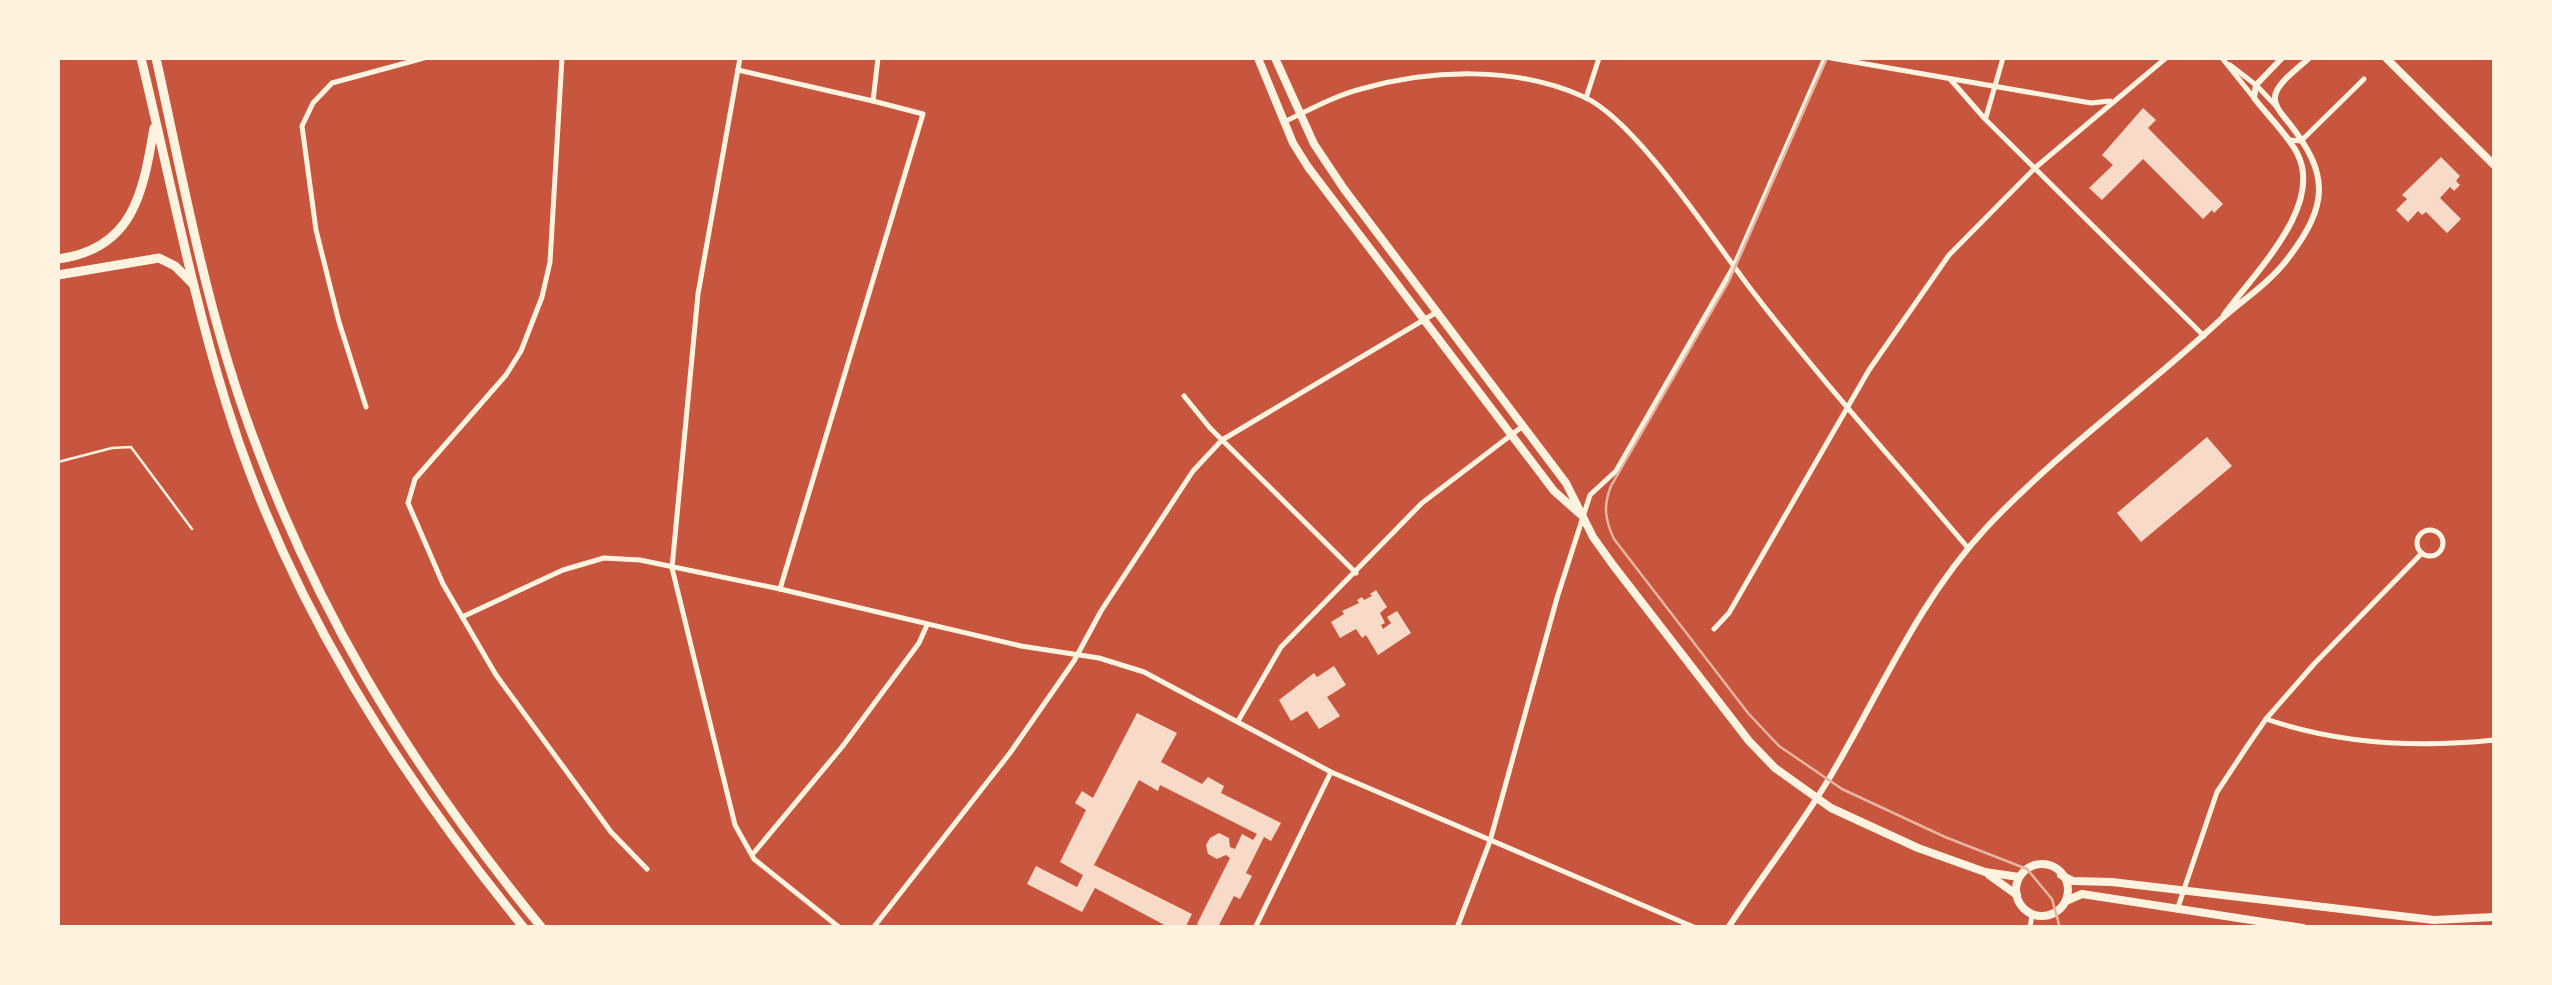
<svg xmlns="http://www.w3.org/2000/svg" width="2552" height="985" font-family="Montserrat,sans-serif">
<style>
.building{fill:#f7dbc8}
.lines{fill:none;stroke-linecap:round;stroke-linejoin:round}
.service{stroke:#fff3e0;stroke-width:2.5}
.minor{stroke:#fff3e0;stroke-width:5}
.tertiary{stroke:#fff3e0;stroke-width:6}
.secondary{stroke:#fff3e0;stroke-width:8}
.trunk{stroke:#fff3e0;stroke-width:9}
.tram{stroke:#e9b49f;stroke-width:2.5}
</style>
<rect width="100%" height="100%" fill="#c8553d"/>
<g class="building">
<polygon points="2143,108 2156,120 2148,128 2223,204 2214,213 2212,210 2203,219 2143,159 2102,200 2089,188 2113,165 2102,155"/>
<polygon points="2441,157 2460,176 2456,181 2460,185 2454,191 2450,187 2440,198 2461,219 2447,233 2426,212 2422,215 2418,211 2408,222 2396,210 2407,199 2402,195"/>
<polygon points="2207,437 2232,466 2141,542 2117,513"/>
<polygon points="1376,590 1387,607 1380,613 1385,623 1381,625 1383,629 1391,623 1387,617 1397,611 1411,633 1378,655 1366,635 1362,638 1356,629 1340,638 1331,622 1344,614 1342,611 1359,603 1357,600 1362,597 1364,600 1372,596 1370,594"/>
<polygon points="1334,666 1346,685 1327,697 1340,716 1319,729 1307,711 1291,721 1279,700 1314,673 1317,677"/>
<polygon points="1137,713 1177,733 1161,762 1202,784 1208,777 1224,786 1221,793 1281,823 1271,841 1264,837 1246,873 1252,876 1240,899 1234,896 1219,925 1224,928 1204,928 1197,924 1230,858 1226,855 1217,859 1208,854 1206,845 1210,838 1219,833 1229,838 1230,847 1235,849 1242,834 1253,840 1257,834 1160,785 1158,791 1139,780 1094,865 1192,914 1185,928 1170,928 1095,888 1082,912 1027,884 1036,866 1077,887 1083,875 1060,862 1086,810 1075,803 1082,791 1093,798"/>
</g>
<g class="lines">
<polyline class="service" points="58,462 112,448 131,447 192,529"/>
<g class="minor">
<polyline points="562,58 550,262 542,297 521,351 506,375 415,479 408,503 443,584 496,675 611,832 647,869"/>
<polyline points="740,58 698,294 672,568 735,825 754,859 840,928"/>
<polyline points="1831,58 2091,103 2110,101"/>
<polyline points="2222,58 2254,98"/>
<polyline points="2230,65 2256,85 2276,106"/>
<polyline points="738,70 873,101"/>
<polyline points="1950,79 1985,119 2204,336"/>
<polyline points="1586,98 1599,58"/>
<polyline points="1986,117 2003,58"/>
<path d="M 1284,122 C 1309,110 1334,96 1361,89 C 1431,69 1517,66 1584,97 C 1637,121 1715,243 1753,292 C 1821,380 1896,463 1968,548"/>
<polyline points="2290,140 2301,141 2364,79"/>
<polyline points="1184,396 1210,428 1356,573"/>
<polyline points="366,407 339,322 316,230 302,126 313,103 332,83 424,58"/>
<circle cx="2430" cy="543" r="13"/>
<polyline points="780,589 923,114 873,101 878,58"/>
<polyline points="462,617 563,570 604,558 640,560 780,589 1021,646 1099,658 1144,672 1331,772 1696,928"/>
<polyline points="1714,629 1729,613 1869,370 1949,255 2036,167 2166,58"/>
<path d="M 2266,719 C 2339,744 2418,748 2494,740"/>
<polyline points="1238,721 1281,647 1422,503 1523,426"/>
<polyline points="752,855 842,747 919,643 927,625"/>
<polyline points="2177,910 2217,792 2248,745 2266,719 2314,664 2422,553"/>
<polyline points="873,928 1010,753 1074,661 1101,611 1193,471 1222,440 1437,312"/>
<polyline points="1255,928 1331,772"/>
<polyline points="1457,928 1490,841 1557,598 1590,495 1616,471 1734,266 1825,58"/>
<polyline points="2030,928 2032,914"/>
</g>
<g class="tertiary">
<path d="M 2224,315 C 2253,274 2325,206 2297,153 C 2287,134 2268,116 2254,98 L 2256,85 L 2282,58"/>
<path d="M 1728,928 C 1761,877 1799,829 1830,777 C 1880,693 1918,601 1986,528 C 2056,453 2141,393 2217,323 C 2242,300 2269,284 2289,257 C 2328,205 2330,175 2289,123 C 2283,115 2274,107 2275,97 C 2276,83 2300,67 2309,58"/>
</g>
<g class="secondary">
<polyline points="1258,58 1293,143 1308,167 1554,491 1580,514"/>
<polyline points="1275,58 1314,144 1344,189 1566,483 1593,537 1613,565 1749,741 1775,768 1831,808 1918,848 1985,872 2019,877"/>
<polyline points="2386,58 2494,165"/>
<circle cx="2042" cy="890" r="26"/>
<polyline points="1989,875 2017,895"/>
<polyline points="2061,875 2073,881 2112,882 2434,920 2494,917"/>
<polyline points="2066,901 2082,894 2303,928"/>
</g>
<g class="trunk">
<path d="M 141,58 C 169,173 191,290 226,403 C 286,598 396,771 524,928"/>
<path d="M 156,58 C 181,171 202,286 239,397 C 306,597 408,765 542,928"/>
<path d="M 58,259 C 134,249 143,192 154,128"/>
<polyline points="58,275 159,258 175,266 193,284"/>
</g>
<path class="tram" d="M 1827,58 L 1729,281 L 1611,486 C 1603,506 1605,520 1614,539 L 1748,713 L 1779,746 L 1842,789 L 1945,837 L 2027,869 L 2052,899 L 2060,928"/>
</g>
<rect width="2552" height="985" fill="none" stroke="#fff3e0" stroke-width="120"/>
</svg>
